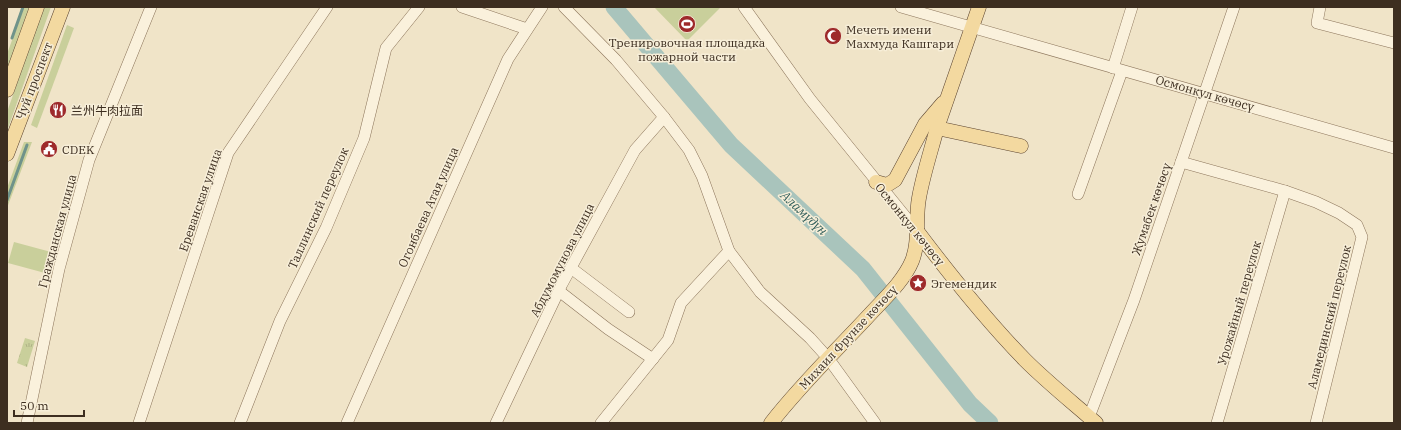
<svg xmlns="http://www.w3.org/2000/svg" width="1401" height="430" font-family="'IBM Plex Serif','Noto Sans SC',serif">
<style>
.green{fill:#c9cf9b}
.park{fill:url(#park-tufts)}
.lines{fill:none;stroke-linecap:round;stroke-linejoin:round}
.stream{stroke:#6f938a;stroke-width:3}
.river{stroke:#a9c4bc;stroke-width:17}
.minor-casing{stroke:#8d765c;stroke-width:12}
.major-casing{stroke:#5b4430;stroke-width:15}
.minor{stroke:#faf1dc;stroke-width:11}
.major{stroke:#f3d9a0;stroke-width:14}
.labels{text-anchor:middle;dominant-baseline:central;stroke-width:3;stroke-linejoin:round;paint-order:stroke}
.poi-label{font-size:12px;fill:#3d2e20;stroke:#f7eed8;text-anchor:start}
.street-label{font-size:12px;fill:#3d2e20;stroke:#f7eed8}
.water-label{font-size:13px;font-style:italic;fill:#2f5d5a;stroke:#f7eed8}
</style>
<defs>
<pattern id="park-tufts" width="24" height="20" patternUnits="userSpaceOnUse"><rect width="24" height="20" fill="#c9cf9b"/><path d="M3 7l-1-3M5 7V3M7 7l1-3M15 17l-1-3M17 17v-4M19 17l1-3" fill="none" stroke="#aeb285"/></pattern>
</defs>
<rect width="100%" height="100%" fill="#f0e4c8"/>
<g class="green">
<polygon points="24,7 31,7 7,73 7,54"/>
<polygon points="44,7 51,7 7,131 7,112"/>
<polygon points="654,7 721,7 687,41"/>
<polygon points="67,25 74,28 37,128 31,125"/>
<polygon points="24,142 32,142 7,208 7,188"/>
<polygon points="14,242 51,252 45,273 8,263"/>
</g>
<polygon class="park" points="25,338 35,341 27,367 17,363"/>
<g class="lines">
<g class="stream">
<polyline points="12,38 23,7"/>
<polyline points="7,200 27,145"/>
</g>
<polyline class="river" points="614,7 731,145 863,269 970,404 990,423"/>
<defs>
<g id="minor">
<polyline points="462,7 527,29"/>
<polyline points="564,7 616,60 664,117 689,150 702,176 729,251 760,292 810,338 828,358 875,423"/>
<polyline points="744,7 810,99 917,231"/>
<polyline points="901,7 1394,148"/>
<polyline points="1320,7 1317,23 1394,43"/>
<polyline points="1113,68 1132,7"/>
<polyline points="1181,162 1285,191 1316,202 1339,213 1357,225 1362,237 1316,423"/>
<polyline points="1078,194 1122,71"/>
<polyline points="571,268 629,312"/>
<polyline points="559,291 608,329 653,359"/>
<polyline points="1089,417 1134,300 1234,7"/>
<polyline points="27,423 59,269 89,160 151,7"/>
<polyline points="139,423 228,153 327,7"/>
<polyline points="240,423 280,321 326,228 364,138 386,48 419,7"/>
<polyline points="347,423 508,59 542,7"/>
<polyline points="496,423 562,284 635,150 664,117"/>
<polyline points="601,423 668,340 681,303 729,251"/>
<polyline points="1217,423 1285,191"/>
</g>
<g id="major">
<polyline points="979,7 937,128 1021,146"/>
<polyline points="7,90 37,7"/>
<polyline points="7,154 63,7"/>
<polyline points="876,182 887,185 895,180 925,124 943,103"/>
<path d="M 917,231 C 951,276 986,320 1025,360 C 1047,382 1072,402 1096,423"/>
<path d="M 771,423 C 802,383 839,348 873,311 C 887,296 904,280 912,261 C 920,241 915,219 919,198 C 923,175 931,151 937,128"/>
</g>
</defs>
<use href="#minor" class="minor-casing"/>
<use href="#major" class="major-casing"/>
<use href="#minor" class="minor"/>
<use href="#major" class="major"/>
</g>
<defs>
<symbol id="stadium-disc" viewBox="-11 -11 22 22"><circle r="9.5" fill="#9e2a2b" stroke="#f7eed8"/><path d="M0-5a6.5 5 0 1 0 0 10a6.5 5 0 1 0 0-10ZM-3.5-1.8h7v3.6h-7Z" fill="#fff"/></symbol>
<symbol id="mosque-disc" viewBox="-11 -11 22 22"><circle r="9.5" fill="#9e2a2b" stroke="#f7eed8"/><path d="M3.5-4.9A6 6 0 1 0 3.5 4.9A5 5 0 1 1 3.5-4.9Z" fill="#fff"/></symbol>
<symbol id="restaurant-disc" viewBox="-11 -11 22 22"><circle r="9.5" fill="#9e2a2b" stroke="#f7eed8"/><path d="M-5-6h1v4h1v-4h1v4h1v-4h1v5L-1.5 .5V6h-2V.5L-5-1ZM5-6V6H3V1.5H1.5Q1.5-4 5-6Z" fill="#fff"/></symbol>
<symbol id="civic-disc" viewBox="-11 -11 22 22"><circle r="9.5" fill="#9e2a2b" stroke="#f7eed8"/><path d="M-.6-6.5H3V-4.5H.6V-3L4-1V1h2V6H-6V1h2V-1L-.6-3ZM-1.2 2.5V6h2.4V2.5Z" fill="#fff"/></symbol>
<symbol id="sight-disc" viewBox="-11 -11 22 22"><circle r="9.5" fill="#9e2a2b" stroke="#f7eed8"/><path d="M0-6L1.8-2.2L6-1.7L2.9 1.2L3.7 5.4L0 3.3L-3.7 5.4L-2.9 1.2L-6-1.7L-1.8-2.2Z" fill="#fff"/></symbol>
</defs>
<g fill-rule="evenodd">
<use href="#stadium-disc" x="677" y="14" width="20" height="20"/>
<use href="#mosque-disc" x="823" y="26" width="20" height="20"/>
<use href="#restaurant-disc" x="48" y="100" width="20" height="20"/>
<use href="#civic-disc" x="39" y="139" width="20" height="20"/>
<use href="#sight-disc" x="908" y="273" width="20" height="20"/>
</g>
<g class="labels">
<g class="poi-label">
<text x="846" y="29">Мечеть имени<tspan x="846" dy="14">Махмуда Кашгари</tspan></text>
<text x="687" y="42" text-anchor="middle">Тренировочная площадка<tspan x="687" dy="14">пожарной части</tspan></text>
<text x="71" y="110">兰州牛肉拉面</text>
<text x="62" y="149">CDEK</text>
<text x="931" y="283">Эгемендик</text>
</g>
<g class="street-label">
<text transform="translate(34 81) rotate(-69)">Чуй проспект</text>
<text transform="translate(1205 93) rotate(16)">Осмонкул көчөсү</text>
<text transform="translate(200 200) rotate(-71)">Ереванская улица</text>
<text transform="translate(428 207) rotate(-66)">Огонбаева Атая улица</text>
<text transform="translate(318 208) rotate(-66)">Таллинский переулок</text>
<text transform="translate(1151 209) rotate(-71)">Жумабек көчөсү</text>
<text transform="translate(910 224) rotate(51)">Осмонкул көчөсү</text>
<text transform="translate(57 231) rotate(-75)">Гражданская улица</text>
<text transform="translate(562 260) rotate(-63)">Абдумомунова улица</text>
<text transform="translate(1239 303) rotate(-74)">Урожайный переулок</text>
<text transform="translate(1329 317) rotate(-76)">Аламединский переулок</text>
<text transform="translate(848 337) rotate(-47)">Михаил Фрунзе көчөсү</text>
</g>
<g class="water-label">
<text transform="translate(804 213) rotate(43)">Аламүдүн</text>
</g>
</g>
<rect width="1401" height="430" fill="none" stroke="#3d2e20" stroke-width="16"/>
<path d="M14 410v6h70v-6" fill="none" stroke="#3d2e20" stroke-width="2"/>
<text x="20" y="410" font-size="12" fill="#3d2e20" stroke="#f7eed8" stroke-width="3" paint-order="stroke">50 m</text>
</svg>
